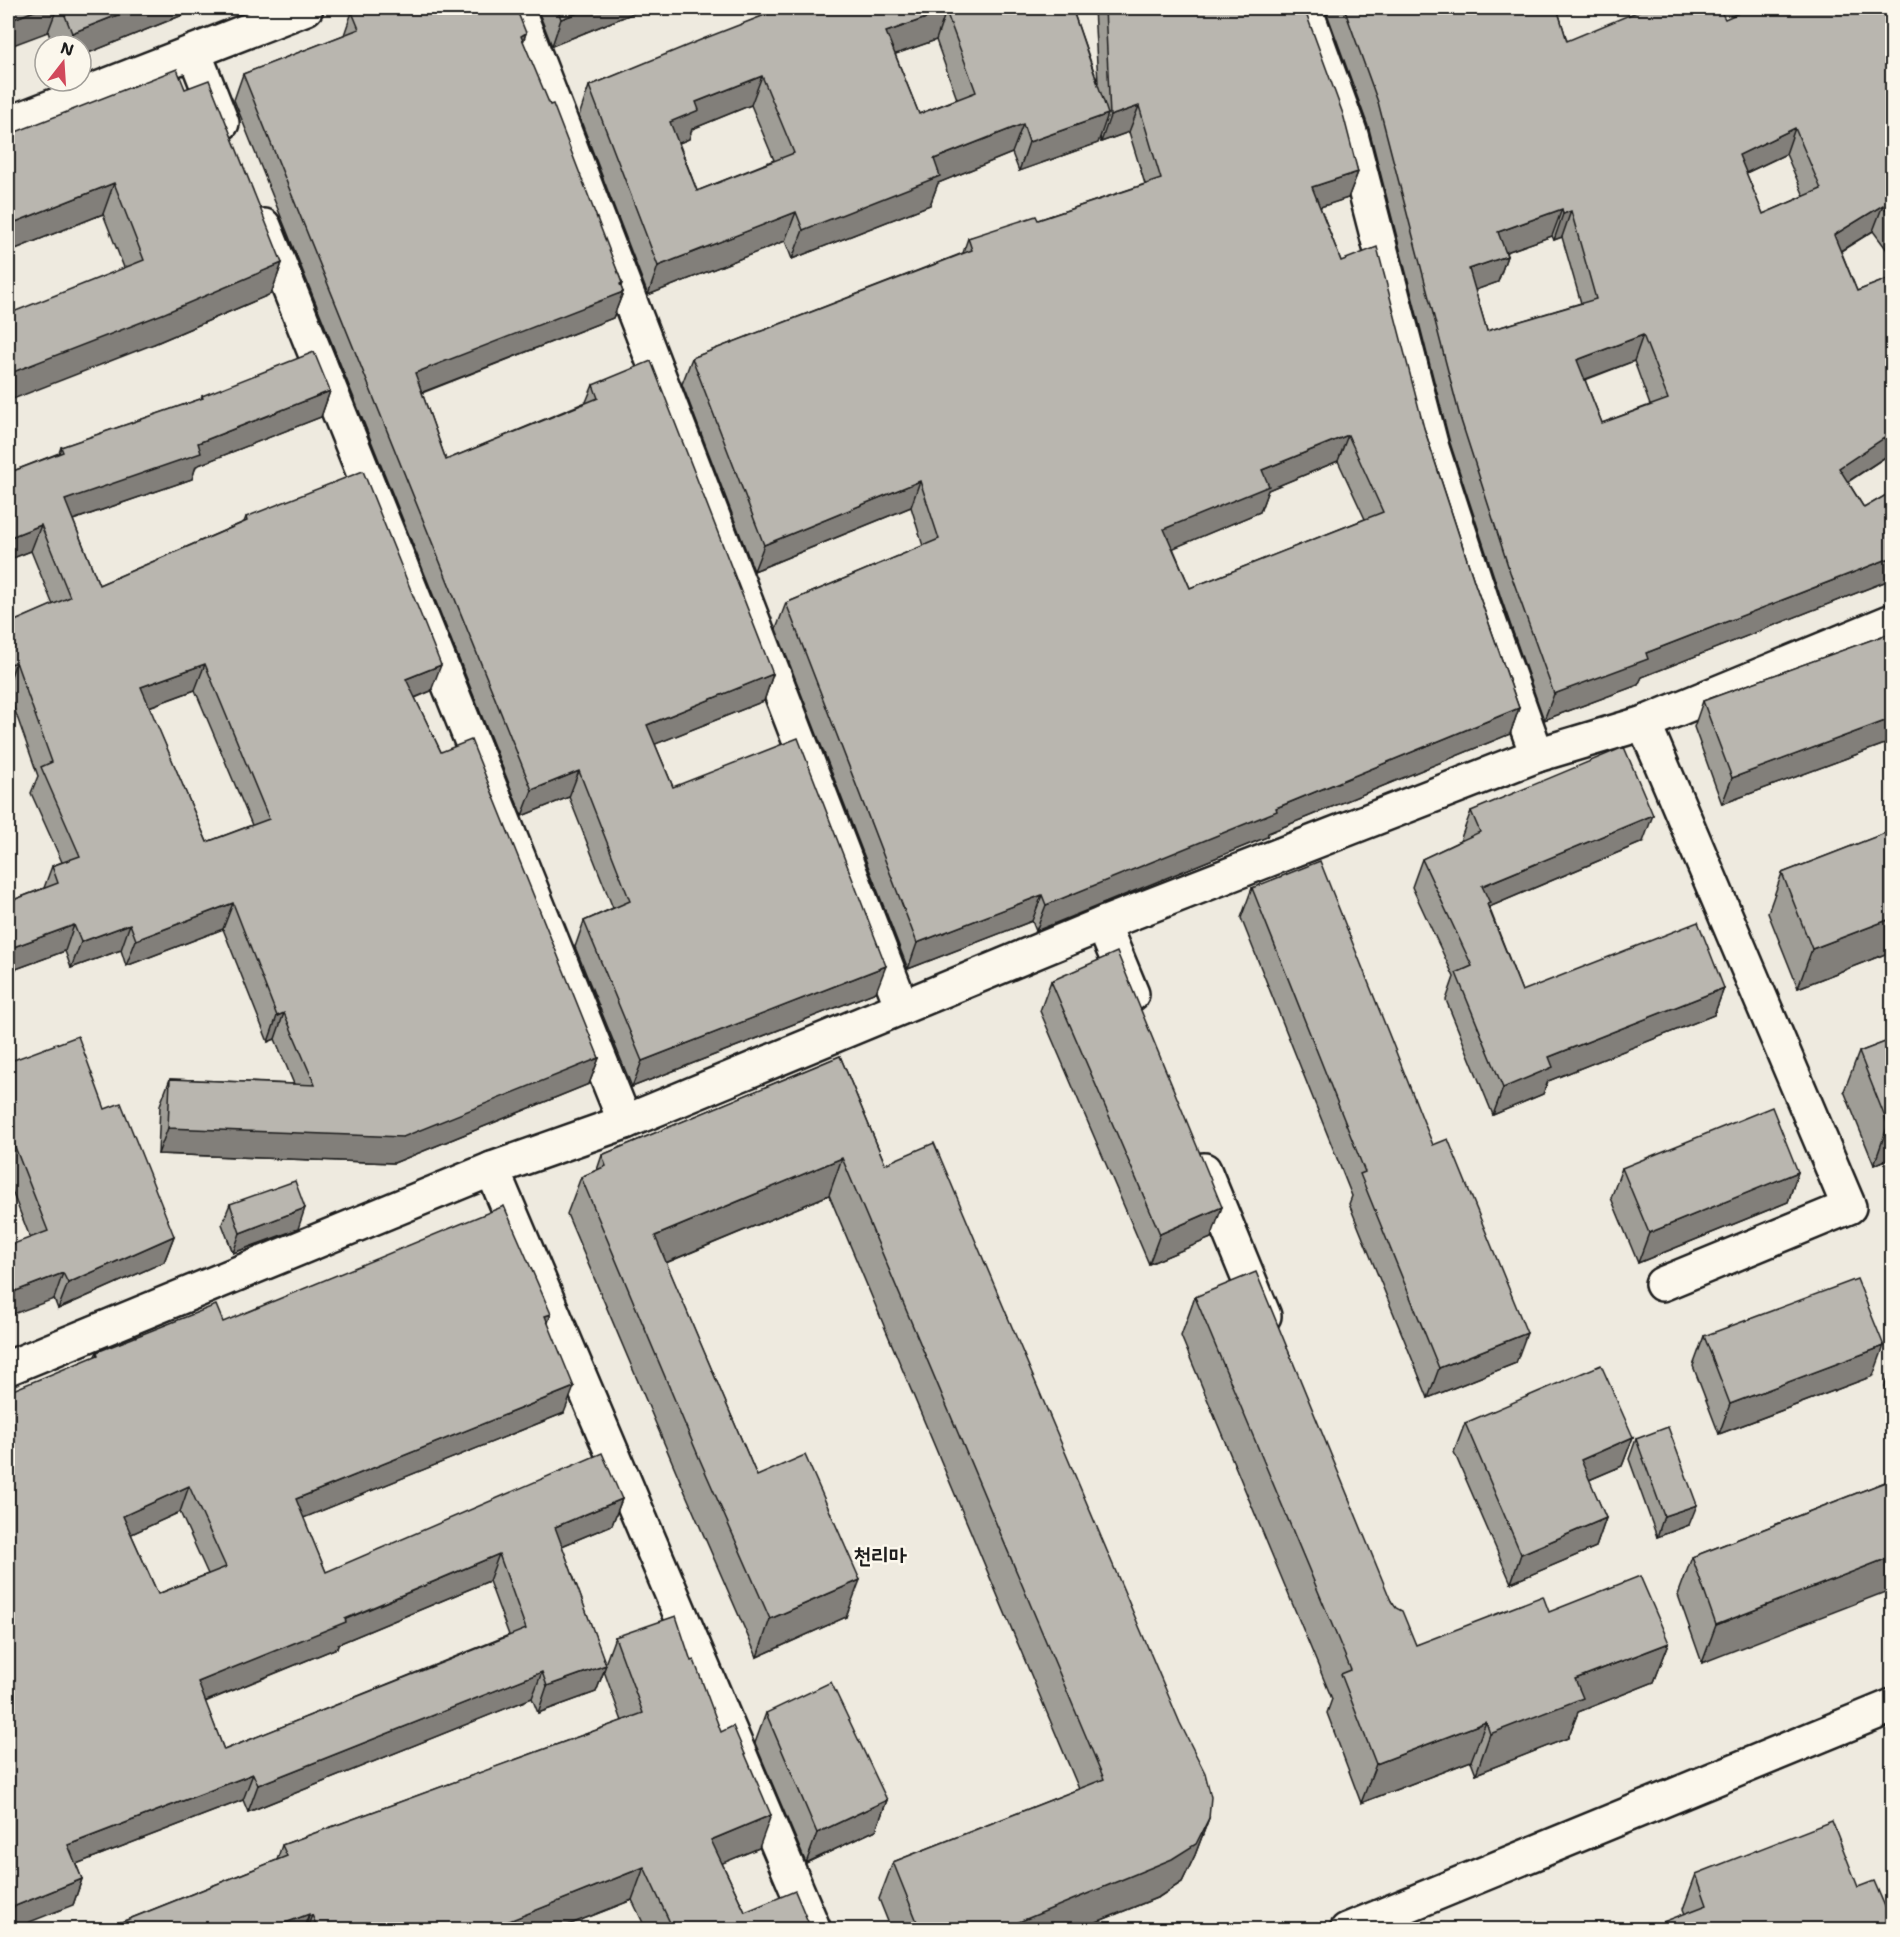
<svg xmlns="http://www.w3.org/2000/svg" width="1900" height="1937" font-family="'Shantell Sans','Poor Story',sans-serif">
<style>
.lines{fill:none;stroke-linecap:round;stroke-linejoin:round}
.minor-casing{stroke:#1c1c1c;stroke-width:38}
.primary-casing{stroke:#1c1c1c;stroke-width:38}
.minor{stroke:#fbf7ec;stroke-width:33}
.primary{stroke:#fbf7ec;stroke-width:33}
.wall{fill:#9f9d96;stroke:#1c1c1c;stroke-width:1.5;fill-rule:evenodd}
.shaded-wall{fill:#827f7a;stroke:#1c1c1c;stroke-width:1.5}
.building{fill:#b9b6af;stroke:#1c1c1c;stroke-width:1.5;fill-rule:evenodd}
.labels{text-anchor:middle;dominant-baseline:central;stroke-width:5;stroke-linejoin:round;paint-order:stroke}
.district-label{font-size:22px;font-weight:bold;fill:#1c1c1c;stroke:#fbf7ec}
</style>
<rect width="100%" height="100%" fill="#eeeadf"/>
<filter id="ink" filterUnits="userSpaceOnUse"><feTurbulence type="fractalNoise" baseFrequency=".0167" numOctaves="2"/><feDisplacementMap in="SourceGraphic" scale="12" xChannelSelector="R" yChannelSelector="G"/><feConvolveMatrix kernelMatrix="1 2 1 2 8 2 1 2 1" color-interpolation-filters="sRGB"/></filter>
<g filter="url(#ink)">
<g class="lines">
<defs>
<g id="minor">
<polyline points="517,8 902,1007"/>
<polyline points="1305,8 1351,135 1432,448 1483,604 1537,755"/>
<polyline points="194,52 222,123"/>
<polyline points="8,124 306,8"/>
<polyline points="264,226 625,1122"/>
<polyline points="1644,723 1849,1207 1662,1284"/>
<polyline points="1103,924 1132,994"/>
<polyline points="492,1169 814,1930"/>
<polyline points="1204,1170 1264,1316"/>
<polyline points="8,1368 492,1169 625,1122 1103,924 1537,755 1644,723 1892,621"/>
</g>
<polyline id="primary" points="1347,1930 1892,1706"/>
</defs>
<use href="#minor" class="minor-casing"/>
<use href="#primary" class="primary-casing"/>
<use href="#minor" class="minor"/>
<use href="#primary" class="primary"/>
</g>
<g class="wall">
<polygon points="8,8 200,8 81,56 81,45 53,45 48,32"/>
<polygon points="537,8 646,8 552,46"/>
<path d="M 783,8 L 1072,8 L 1098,83 L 1094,8 L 1304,8 L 1358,172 L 1348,198 L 1320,207 L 1341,261 L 1424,428 L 1475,584 L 1519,708 L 1510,734 L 1268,833 L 1267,837 L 1036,931 L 1032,921 L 908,969 L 776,629 L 786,603 L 923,546 L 911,507 L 754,571 L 682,384 L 692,358 L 963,253 L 968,238 L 1038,220 L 1145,184 L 1129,132 L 1101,142 L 1100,136 L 1098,143 L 1019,171 L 1012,153 L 938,183 L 930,205 L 792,259 L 785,241 L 648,295 L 579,116 L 589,86 ZM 936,40 L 957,99 L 919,114 L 895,54 ZM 751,105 L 774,160 L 697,191 L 679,143 L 689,139 L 692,129 ZM 1338,461 L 1365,519 L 1190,588 L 1173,548 L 1260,512 L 1268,490 Z"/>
<path d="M 1325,8 L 1557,8 L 1567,41 L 1725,19 L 1893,8 L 1893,258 L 1873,231 L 1841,251 L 1857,291 L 1893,277 L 1893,452 L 1848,482 L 1864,508 L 1893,491 L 1893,593 L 1887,581 L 1642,677 L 1638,685 L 1544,720 L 1501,598 L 1450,443 L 1369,129 ZM 1786,154 L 1804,196 L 1763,214 L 1746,173 ZM 1552,236 L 1554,240 L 1562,237 L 1581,303 L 1487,331 L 1475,290 L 1498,282 L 1507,256 L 1506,252 ZM 1634,361 L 1650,405 L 1602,423 L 1585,380 Z"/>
<polygon points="352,12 526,33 523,42 622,283 621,287 623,292 613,318 422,393 446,460 586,402 593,385 773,674 764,701 655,744 673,787 876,992 632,1087 575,947 584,921 613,908 569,797 522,816 234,100 243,74 344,35"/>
<polygon points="185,89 282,263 271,294 154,344 103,214 8,252 8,135"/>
<path d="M 330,391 L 321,417 L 196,466 L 192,479 L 73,520 L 99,585 L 244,522 L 246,517 L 431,691 L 415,698 L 441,752 L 599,1058 L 589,1084 L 394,1163 L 158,1154 L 160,1105 L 170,1079 L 294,1084 L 275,1039 L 268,1042 L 223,929 L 126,966 L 121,950 L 71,968 L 65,951 L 8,972 L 8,902 L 44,888 L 52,866 L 62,862 L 31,793 L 38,776 L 8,691 L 8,624 L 53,605 L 31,551 L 8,560 L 8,473 L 59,453 L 61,447 L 201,399 L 202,396 ZM 195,690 L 252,825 L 207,842 L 149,707 Z"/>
<polygon points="1893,632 1893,741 1722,804 1694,727 1703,701"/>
<polygon points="1471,811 1643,842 1489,907 1522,991 1724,988 1714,1015 1548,1081 1543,1094 1493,1115 1446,1000 1454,977 1412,887 1422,859 1462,840 1461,838"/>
<polygon points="1893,830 1893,951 1798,988 1768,913 1782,873"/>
<polygon points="1252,888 1433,1145 1516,1363 1428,1398 1349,1204 1352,1196 1241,918"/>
<polygon points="1051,981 1211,1238 1149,1264 1040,1011"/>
<polygon points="1893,1039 1893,1157 1874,1165 1844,1091 1859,1052"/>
<polygon points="840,1056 885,1164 1209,1818 1195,1855 1182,1882 1159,1897 1079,1929 891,1929 879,1899 893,1862 1079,1789 829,1195 666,1263 757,1476 846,1617 757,1657 687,1497 567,1214 581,1177 597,1170 602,1155"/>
<polygon points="8,1062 105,1109 174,1236 164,1262 58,1309 8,1181"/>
<polygon points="1622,1168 1798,1172 1788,1202 1638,1263 1611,1198"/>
<polygon points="230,1204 298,1229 233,1253 222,1224"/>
<polygon points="1195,1297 1391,1601 1416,1645 1549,1612 1669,1643 1654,1682 1578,1712 1568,1738 1476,1774 1471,1761 1361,1803 1327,1713 1332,1699 1181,1336"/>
<path d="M 223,1322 L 548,1323 L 564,1413 L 303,1518 L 326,1572 L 622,1499 L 612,1525 L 562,1546 L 605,1664 L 615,1637 L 691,1661 L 759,1848 L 722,1863 L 745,1912 L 811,1929 L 646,1929 L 632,1900 L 558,1929 L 104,1929 L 277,1860 L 282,1845 L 622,1721 L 604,1671 L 596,1692 L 538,1713 L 532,1698 L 248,1812 L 243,1800 L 76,1864 L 82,1879 L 73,1905 L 95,1356 L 97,1352 ZM 180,1512 L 208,1574 L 158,1594 L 131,1534 ZM 489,1581 L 509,1635 L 224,1750 L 205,1702 L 337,1648 L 338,1644 Z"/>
<polygon points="1704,1336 1873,1376 1719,1434 1693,1366"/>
<polygon points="1893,1365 1893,1407 1885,1386"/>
<polygon points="1465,1423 1633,1437 1622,1466 1589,1480 1606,1518 1596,1547 1511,1583 1454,1452"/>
<polygon points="1636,1439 1689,1525 1657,1537 1629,1459"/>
<polygon points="1893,1479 1702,1663 1678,1595 1692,1557"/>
<polygon points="766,1713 887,1800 876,1830 806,1863 755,1743"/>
<polygon points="1696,1874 1858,1887 1685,1914 1683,1909"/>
</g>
<g class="shaded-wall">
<polygon points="42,8 57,8 48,32 8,47 8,21"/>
<polygon points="135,8 200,8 81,56 81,45 68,45 72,33"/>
<polygon points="591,8 646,8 552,46 561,19"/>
<polygon points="946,11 936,40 876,61 886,32"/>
<polygon points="526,33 517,60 521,36"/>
<polygon points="762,76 751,105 692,129 689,139 660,151 670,122 696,102"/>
<polygon points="1139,106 1129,132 1101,142 1110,116"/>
<polygon points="1108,114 1098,143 1019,171 1029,142"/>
<polygon points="1023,124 1012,153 938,183 930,205 792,259 803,230 934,159"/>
<polygon points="1795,128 1786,154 1729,181 1739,155"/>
<polygon points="1358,172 1348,198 1302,213 1312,187"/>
<polygon points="114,183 103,214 8,252 8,225"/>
<polygon points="1883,205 1873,231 1824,261 1834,235"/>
<polygon points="1562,209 1552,236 1489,258 1498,232"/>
<polygon points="1571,211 1562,237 1554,240 1563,214"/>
<polygon points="796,212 785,241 648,295 658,266"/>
<polygon points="1507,256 1498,282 1459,296 1469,269"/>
<polygon points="282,263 271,294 154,344 8,401 8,374"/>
<polygon points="622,283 618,294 623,292 613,318 405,399 415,373"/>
<polygon points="1643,335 1634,361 1567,386 1577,360"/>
<polygon points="330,391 321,417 196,466 192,479 55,526 65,500 198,443"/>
<polygon points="1893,432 1893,452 1829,494 1839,468"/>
<polygon points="1348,435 1338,461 1268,490 1260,512 1155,556 1164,529 1262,470"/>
<polygon points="920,481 911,507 754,571 764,545"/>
<polygon points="41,525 31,551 8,560 8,538"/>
<polygon points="1893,557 1893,567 1887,581 1642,677 1638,685 1544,720 1554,694 1646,653"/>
<polygon points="16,662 8,685 8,665"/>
<polygon points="205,664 195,690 132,713 141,687"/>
<polygon points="441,665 431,691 397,705 406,679"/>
<polygon points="773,674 764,701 638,751 647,725"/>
<polygon points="1519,708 1510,734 1268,833 1267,837 1036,931 1046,905 1276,808"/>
<polygon points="1893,718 1893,741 1722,804 1732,778"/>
<polygon points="579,771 569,797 522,816 532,790"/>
<polygon points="1653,815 1643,842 1489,907 1480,930 1482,886"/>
<polygon points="1042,895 1032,921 908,969 917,943"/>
<polygon points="233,903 223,929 126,966 136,940"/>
<polygon points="1893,918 1893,951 1798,988 1812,949"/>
<polygon points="130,924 121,950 71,968 81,942"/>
<polygon points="74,925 65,951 8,972 8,949"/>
<polygon points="886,966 876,992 632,1087 642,1061"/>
<polygon points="1724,988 1714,1015 1548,1081 1543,1094 1493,1115 1503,1088 1549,1057"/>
<polygon points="284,1013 275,1039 268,1042 277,1016"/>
<polygon points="599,1058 589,1084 394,1163 158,1154 168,1128"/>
<polygon points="1893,1124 1893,1157 1874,1165 1888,1125"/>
<polygon points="842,1158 829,1195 641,1273 655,1236"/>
<polygon points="1798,1172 1788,1202 1638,1263 1649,1233"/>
<polygon points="1222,1207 1211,1238 1149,1264 1160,1234"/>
<polygon points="305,1208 298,1229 233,1253 240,1233"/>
<polygon points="174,1236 164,1262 58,1309 68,1283"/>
<polygon points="63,1273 54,1299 8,1316 8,1294"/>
<polygon points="551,1314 542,1340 545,1316"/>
<polygon points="1527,1333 1516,1363 1428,1398 1439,1368"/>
<polygon points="1884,1346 1873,1376 1719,1434 1730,1404"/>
<polygon points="574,1387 564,1413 286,1525 296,1499"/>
<polygon points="1633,1437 1622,1466 1570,1488 1581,1460"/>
<polygon points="189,1486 180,1512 114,1542 123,1516"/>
<polygon points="622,1499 612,1525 545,1553 555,1527"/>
<polygon points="1697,1505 1689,1525 1657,1537 1664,1516"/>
<polygon points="1606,1518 1596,1547 1511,1583 1521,1554"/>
<polygon points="499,1554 489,1581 338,1644 337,1648 189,1708 198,1682"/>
<polygon points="1893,1556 1893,1589 1702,1663 1716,1625"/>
<polygon points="860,1580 846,1617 757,1657 770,1619"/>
<polygon points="1669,1643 1654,1682 1578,1712 1568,1738 1476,1774 1490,1734 1575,1679"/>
<polygon points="606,1665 596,1692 538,1713 547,1686"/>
<polygon points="542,1672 532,1698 248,1812 258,1785"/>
<polygon points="1486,1722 1471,1761 1361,1803 1376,1764"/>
<polygon points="253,1774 243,1800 58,1871 68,1845"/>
<polygon points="887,1800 876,1830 806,1863 817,1833"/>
<polygon points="771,1815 759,1848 699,1873 711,1840"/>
<polygon points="1209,1818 1195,1855 1182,1882 1159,1897 1079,1929 1002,1929"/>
<polygon points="644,1867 632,1900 558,1929 489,1929"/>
<polygon points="82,1879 73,1905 12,1929 8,1929 8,1909"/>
<polygon points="309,1914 303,1929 269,1929"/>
<polygon points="312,1915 307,1929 305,1929 309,1916"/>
</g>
<g class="building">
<polygon points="8,8 42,8 8,21"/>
<polygon points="62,8 135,8 72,33"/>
<polygon points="364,8 516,8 526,33 521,36 550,105 553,104 622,283 620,284 623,292 415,373 446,460 598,398 593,385 651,361 773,674 647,725 673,787 798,738 886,966 642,1061 584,921 630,901 579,771 532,790 243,74 359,29 352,12"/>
<polygon points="557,8 591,8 561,19"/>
<path d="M 783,8 L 1072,8 L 1108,114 L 1029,142 L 1023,124 L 934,159 L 940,176 L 803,230 L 796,212 L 658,266 L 589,86 L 703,39 ZM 946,11 L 976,92 L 919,114 L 886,32 ZM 762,76 L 794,153 L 697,191 L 670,122 L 699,110 L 696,102 Z"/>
<path d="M 1105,8 L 1304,8 L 1343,114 L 1358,172 L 1312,187 L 1341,261 L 1377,247 L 1424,428 L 1475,584 L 1519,708 L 1276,808 L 1277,811 L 1046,905 L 1042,895 L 917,943 L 786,603 L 939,539 L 920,481 L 764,545 L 692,358 L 972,250 L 968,238 L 1036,216 L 1038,220 L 1161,179 L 1139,106 L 1110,116 ZM 1348,435 L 1383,512 L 1190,588 L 1164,529 L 1269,486 L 1262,470 Z"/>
<path d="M 1344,8 L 1557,8 L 1567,41 L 1646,8 L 1719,8 L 1725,19 L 1750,8 L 1893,8 L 1893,219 L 1883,205 L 1834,235 L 1857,291 L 1893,277 L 1893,432 L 1839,468 L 1864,508 L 1893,491 L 1893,557 L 1646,653 L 1648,659 L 1554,694 L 1510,572 L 1460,417 L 1378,102 ZM 1795,128 L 1821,189 L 1763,214 L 1739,155 ZM 1562,209 L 1563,214 L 1571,211 L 1596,299 L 1487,331 L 1469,269 L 1507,256 L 1498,232 ZM 1643,335 L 1668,399 L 1602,423 L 1577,360 Z"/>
<polygon points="177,69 185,89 209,80 282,263 165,313 8,374 8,314 144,260 114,183 8,225 8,135"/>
<path d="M 314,352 L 330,391 L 198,443 L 201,453 L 65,500 L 99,585 L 247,521 L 246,517 L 363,471 L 441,665 L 406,679 L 441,752 L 471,740 L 599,1058 L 403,1137 L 168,1128 L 170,1079 L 315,1085 L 284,1013 L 277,1016 L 233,903 L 136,940 L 130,924 L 81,942 L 74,925 L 8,949 L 8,902 L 58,883 L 52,866 L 80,856 L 41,767 L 52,762 L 16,662 L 8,665 L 8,624 L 70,597 L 41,525 L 8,538 L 8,473 L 63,452 L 61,447 L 203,398 L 202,396 ZM 205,664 L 269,819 L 207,842 L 141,687 Z"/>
<polygon points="1893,632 1893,718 1732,778 1703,701"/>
<polygon points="1624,747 1653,815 1482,886 1490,903 1487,904 1522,991 1698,922 1724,988 1549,1057 1553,1067 1503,1088 1456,973 1472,966 1422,859 1480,832 1471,811"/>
<polygon points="1893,830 1893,918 1812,949 1782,873"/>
<polygon points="1320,861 1433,1145 1448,1139 1527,1333 1439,1368 1360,1174 1365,1172 1252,888"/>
<polygon points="1117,952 1222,1207 1160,1234 1051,981"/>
<polygon points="78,1036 105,1109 121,1103 174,1236 68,1283 63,1273 8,1294 8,1246 48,1231 8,1129 8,1062"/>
<polygon points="1893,1039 1893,1124 1888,1125 1859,1052"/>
<polygon points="840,1056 885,1164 934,1143 1180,1723 1205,1773 1211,1797 1209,1818 1196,1844 1172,1859 1002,1929 920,1929 893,1862 1104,1779 842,1158 655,1236 757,1476 805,1455 860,1580 770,1619 700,1460 581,1177 606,1166 602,1155"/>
<polygon points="1772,1107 1798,1172 1649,1233 1622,1168"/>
<polygon points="295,1181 305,1208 240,1233 230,1204"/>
<path d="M 504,1206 L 551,1314 L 545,1316 L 574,1387 L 296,1499 L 326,1572 L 602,1453 L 622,1499 L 555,1527 L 606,1665 L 547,1686 L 542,1672 L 258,1785 L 253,1774 L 68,1845 L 82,1879 L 8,1909 L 8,1392 L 98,1355 L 97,1352 L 216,1305 L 223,1322 ZM 189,1486 L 226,1567 L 158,1594 L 123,1516 ZM 499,1554 L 526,1629 L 224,1750 L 198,1682 L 346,1622 L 345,1619 Z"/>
<polygon points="1256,1272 1391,1601 1396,1608 1402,1611 1416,1645 1543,1596 1549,1612 1640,1576 1669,1643 1575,1679 1583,1698 1490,1734 1486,1722 1376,1764 1341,1674 1351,1670 1195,1297"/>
<polygon points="1857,1279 1884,1346 1730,1404 1704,1336"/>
<polygon points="1601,1365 1633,1437 1581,1460 1606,1518 1521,1554 1465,1423"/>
<polygon points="1668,1427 1697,1505 1664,1516 1636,1439"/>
<polygon points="1893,1479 1893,1556 1716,1625 1692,1557"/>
<polygon points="676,1616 691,1661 694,1660 721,1732 733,1726 771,1815 711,1840 745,1912 795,1891 811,1929 673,1929 644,1867 489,1929 318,1929 312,1915 309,1916 309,1914 269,1929 104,1929 287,1856 282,1845 643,1713 615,1637"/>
<polygon points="831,1682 887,1800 817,1833 766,1713"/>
<polygon points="1832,1821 1858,1887 1874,1881 1893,1925 1893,1929 1645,1929 1707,1905 1696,1874"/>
<polygon points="1581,1926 1583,1929 1572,1929"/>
</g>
</g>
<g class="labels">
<g class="district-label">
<text x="880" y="1555">천리마</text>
</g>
</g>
<rect width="1900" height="1937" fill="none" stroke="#fbf7ec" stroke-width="30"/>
<rect x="15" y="15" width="1870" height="1907" fill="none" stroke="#1c1c1c" stroke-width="2" filter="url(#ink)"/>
<g transform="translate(63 63) rotate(17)"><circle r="28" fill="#fbf7ec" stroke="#a29f99" stroke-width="1.5"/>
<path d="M0-4.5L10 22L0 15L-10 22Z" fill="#d1495b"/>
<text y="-9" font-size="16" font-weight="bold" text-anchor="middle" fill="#1c1c1c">N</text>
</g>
</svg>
